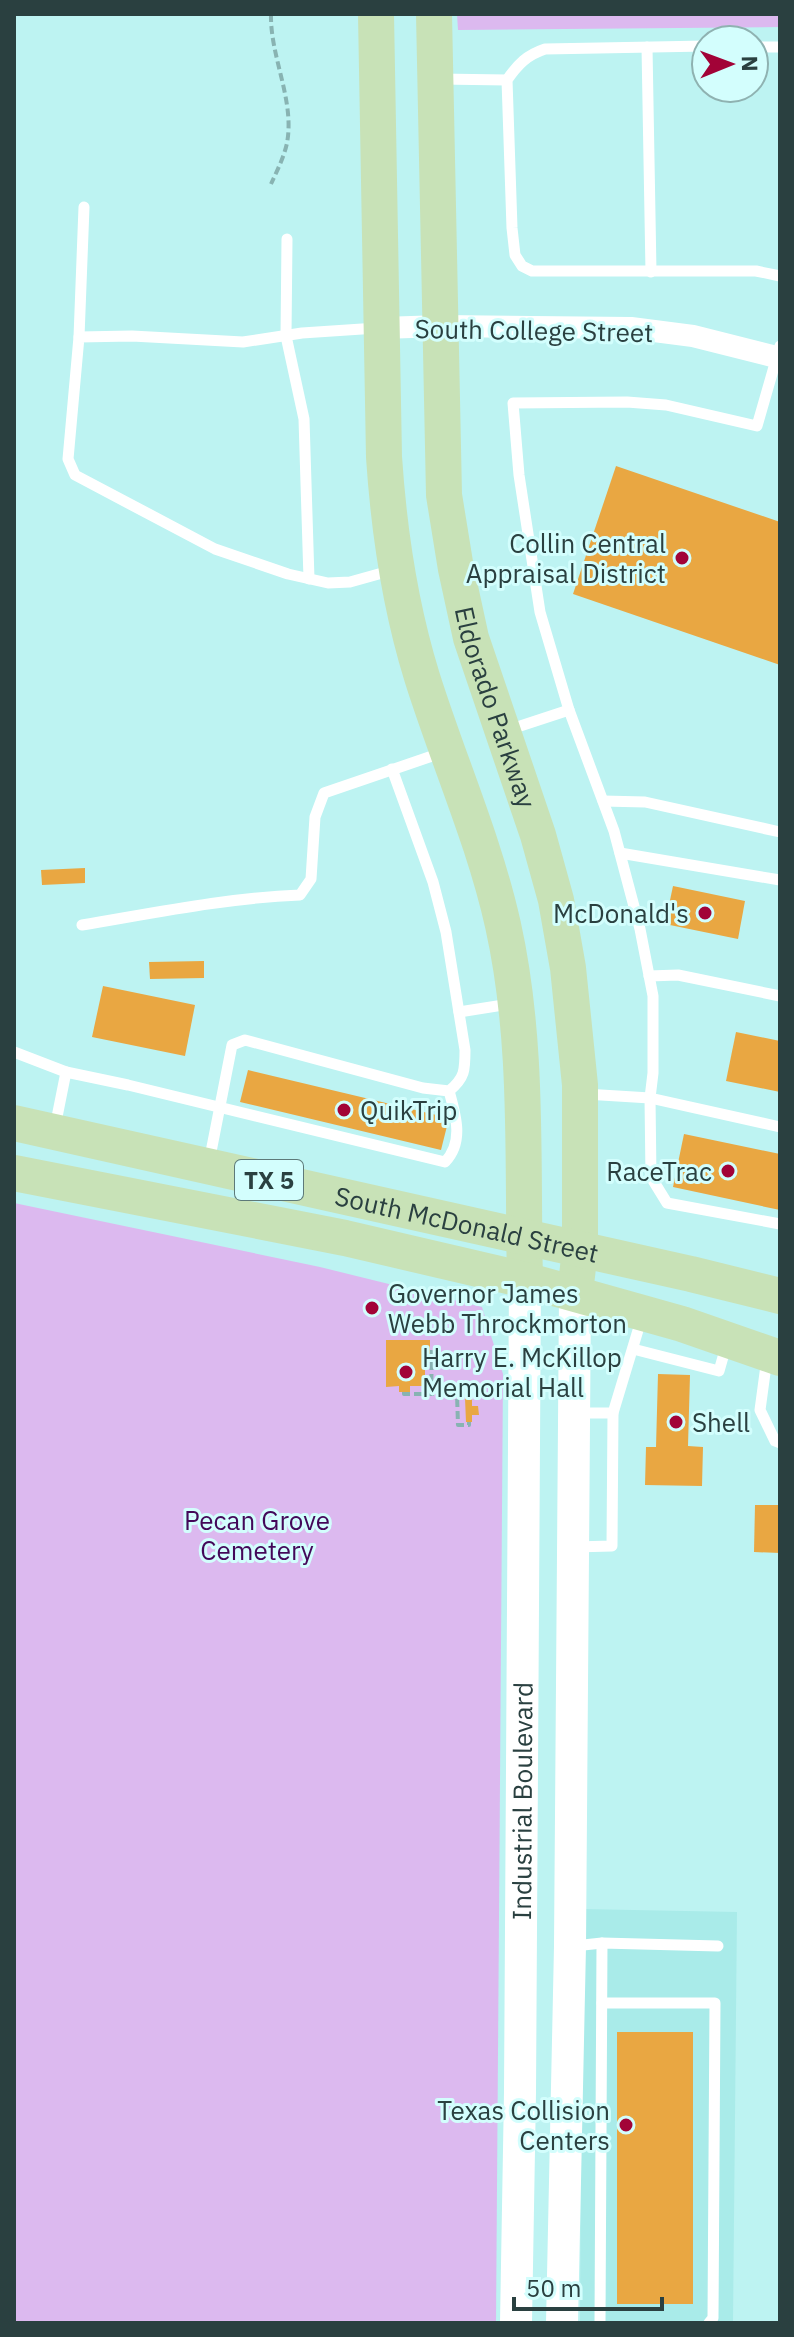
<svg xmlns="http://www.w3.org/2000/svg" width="794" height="2337" font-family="'IBM Plex Sans',sans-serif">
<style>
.built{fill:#a9ebe9}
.green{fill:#dcb9ef}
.building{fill:#e9a742}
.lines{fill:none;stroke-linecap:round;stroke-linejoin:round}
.path{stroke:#88b3b2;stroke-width:4;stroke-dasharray:8 4;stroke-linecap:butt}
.service{stroke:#fff;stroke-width:11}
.minor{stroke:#fff;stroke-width:22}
.secondary{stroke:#fff;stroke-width:32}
.primary{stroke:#c8e2b7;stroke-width:36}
.poi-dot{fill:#a20337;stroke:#d3fefd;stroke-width:3}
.labels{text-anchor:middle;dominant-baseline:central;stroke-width:6;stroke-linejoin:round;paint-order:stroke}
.shield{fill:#d3fefd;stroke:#5d7979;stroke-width:2}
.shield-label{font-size:24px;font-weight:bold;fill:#2a4040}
.street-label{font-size:26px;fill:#2a4040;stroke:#d3fefd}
.poi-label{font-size:26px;fill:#2a4040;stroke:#d3fefd;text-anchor:end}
.park-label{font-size:26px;fill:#430859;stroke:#d3fefd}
</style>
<rect width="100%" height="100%" fill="#bdf3f2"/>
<polygon class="built" points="582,1909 737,1912 733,2323 580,2323"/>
<g class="green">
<polygon points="457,14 780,14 780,27 458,30"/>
<polygon points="14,1203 320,1267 482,1307 503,1374 496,2323 14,2323"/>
</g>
<g class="building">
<polygon points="616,466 780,522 780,665 573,594"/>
<polygon points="85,868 85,883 42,885 41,870"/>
<polygon points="673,886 745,901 738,939 665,924"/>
<polygon points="204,961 204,978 150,979 149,962"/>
<polygon points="103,986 195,1005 185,1056 92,1037"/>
<polygon points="736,1032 780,1041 780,1092 726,1081"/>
<polygon points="248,1070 449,1118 441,1150 240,1102"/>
<polygon points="684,1134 780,1154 780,1210 673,1187"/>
<polygon points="386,1340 430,1340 430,1357 425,1357 425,1386 410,1386 410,1392 399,1392 399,1386 386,1387"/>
<polygon points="658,1374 690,1375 688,1446 703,1447 702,1486 645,1485 646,1447 656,1447"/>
<polygon points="465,1398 472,1398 472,1406 478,1406 479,1415 472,1415 472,1422 466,1422"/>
<polygon points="755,1505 780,1505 780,1553 754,1552"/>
<rect x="617" y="2032" width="76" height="272"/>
</g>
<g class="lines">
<g class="path">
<path d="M 271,14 C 270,57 295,100 287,143 C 284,157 277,171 271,184"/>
<polyline points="430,1352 432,1352 431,1394"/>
<polyline points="404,1392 404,1394 457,1394 458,1425 469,1425 469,1422"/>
</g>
<g class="service">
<path d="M 706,46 L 545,49 C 527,55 518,64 507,80 L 512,228 L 515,255 L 522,266 L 532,271 L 756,271 L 780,276"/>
<polyline points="647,47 651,272"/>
<polyline points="754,47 780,47"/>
<polyline points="439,79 507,80"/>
<polyline points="287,239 286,336 304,419 309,579"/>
<polyline points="377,328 302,333 243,342 132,336 79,337 68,459 75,475 215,549 288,574 328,583 350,582 393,570"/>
<polyline points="79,337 84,207"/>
<polyline points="780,346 757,426 666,405 627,402 513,403 519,475 540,612 569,710 614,831 640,929 653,996 653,1073 650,1098 780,1127"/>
<polyline points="508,730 569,710"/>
<polyline points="603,801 645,802 780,832"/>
<polyline points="620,853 780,880"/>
<path d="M 82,925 C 154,913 226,898 300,895 L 311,879 L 315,817 L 324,793 L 441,753"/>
<polyline points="649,976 678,975 780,996"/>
<polyline points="459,1012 510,1004"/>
<polyline points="14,1052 66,1072"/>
<polyline points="585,1094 650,1098 651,1177 667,1203 780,1224"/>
<path d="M 55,1127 L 66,1072 L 128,1085 L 445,1162 C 464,1142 456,1116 449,1091"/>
<path d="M 209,1162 L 232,1045 L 245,1040 L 423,1088 L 449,1091 C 465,1078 465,1070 465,1050 L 446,932 L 433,882 L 392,769"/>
<polyline points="633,1349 719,1371 727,1343"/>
<polyline points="767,1358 760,1410 775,1441 780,1443"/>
<polyline points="578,1413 613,1413"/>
<polyline points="574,1547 612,1546 613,1413 642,1317"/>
<polyline points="574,1946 602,1943 718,1946"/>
<polyline points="602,2003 715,2003 713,2318 709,2323"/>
<polyline points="600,2323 602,1943"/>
</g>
<polyline class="minor" points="382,328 441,326 631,328 693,336 780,358"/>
<g class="secondary">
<path id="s1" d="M 516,2323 L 520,2092 L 525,1280"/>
<polyline points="562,2323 570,1946 575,1293"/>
</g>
<g class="primary">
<path d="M 376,14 L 384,457 C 389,532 400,606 422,677 C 448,760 484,840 503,925 C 529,1042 522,1161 525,1280"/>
<path id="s2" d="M 434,14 L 444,495 L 456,569 L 471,638 L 538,835 L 556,900 L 568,968 L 580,1085 L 580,1250 L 575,1293"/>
<path id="s3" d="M 14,1123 L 691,1274 L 780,1296"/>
<polyline points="14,1173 345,1238 525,1280 682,1324 780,1358"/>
</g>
</g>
<g class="poi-dot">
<circle cx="682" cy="558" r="8"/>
<circle cx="705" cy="913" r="8"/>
<circle cx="344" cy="1110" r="8"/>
<circle cx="728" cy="1171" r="8"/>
<circle cx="372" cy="1308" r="8"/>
<circle cx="406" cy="1372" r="8"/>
<circle cx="676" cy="1422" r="8"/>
<circle cx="626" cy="2125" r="8"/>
</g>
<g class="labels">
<rect class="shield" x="235" y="1160" width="68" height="40" rx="6"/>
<g class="shield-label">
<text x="269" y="1180">TX 5</text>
</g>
<g class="street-label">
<text transform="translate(534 330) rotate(1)">South College Street</text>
<text stroke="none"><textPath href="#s2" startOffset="700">Eldorado Parkway</textPath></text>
<text stroke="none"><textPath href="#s3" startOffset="464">South McDonald Street</textPath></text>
<text stroke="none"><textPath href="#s1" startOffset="522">Industrial Boulevard</textPath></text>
</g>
<g class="poi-label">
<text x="666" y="543">Collin Central<tspan x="666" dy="30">Appraisal District</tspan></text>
<text x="689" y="913">McDonald's</text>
<text x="360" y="1110" text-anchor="start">QuikTrip</text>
<text x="712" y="1171">RaceTrac</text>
<text x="388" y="1293" text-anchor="start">Governor James<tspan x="388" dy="30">Webb Throckmorton</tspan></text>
<text x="422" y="1357" text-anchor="start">Harry E. McKillop<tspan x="422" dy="30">Memorial Hall</tspan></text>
<text x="692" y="1422" text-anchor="start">Shell</text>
<text x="610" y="2110">Texas Collision<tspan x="610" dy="30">Centers</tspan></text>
</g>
<g class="park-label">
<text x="257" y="1520">Pecan Grove<tspan x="257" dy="30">Cemetery</tspan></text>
</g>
</g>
<rect width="794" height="2337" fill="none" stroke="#2a4040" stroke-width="32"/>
<g transform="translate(730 64) rotate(89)"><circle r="38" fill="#d3fefd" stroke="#8fb2b1" stroke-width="2"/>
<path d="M0-6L14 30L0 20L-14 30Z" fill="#a20337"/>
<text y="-12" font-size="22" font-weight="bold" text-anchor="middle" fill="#2a4040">N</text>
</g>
<path d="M514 2297v12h148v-12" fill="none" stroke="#2a4040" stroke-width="4"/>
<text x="526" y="2297" font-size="24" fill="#2a4040" stroke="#d3fefd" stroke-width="6" paint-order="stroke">50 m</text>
</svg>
